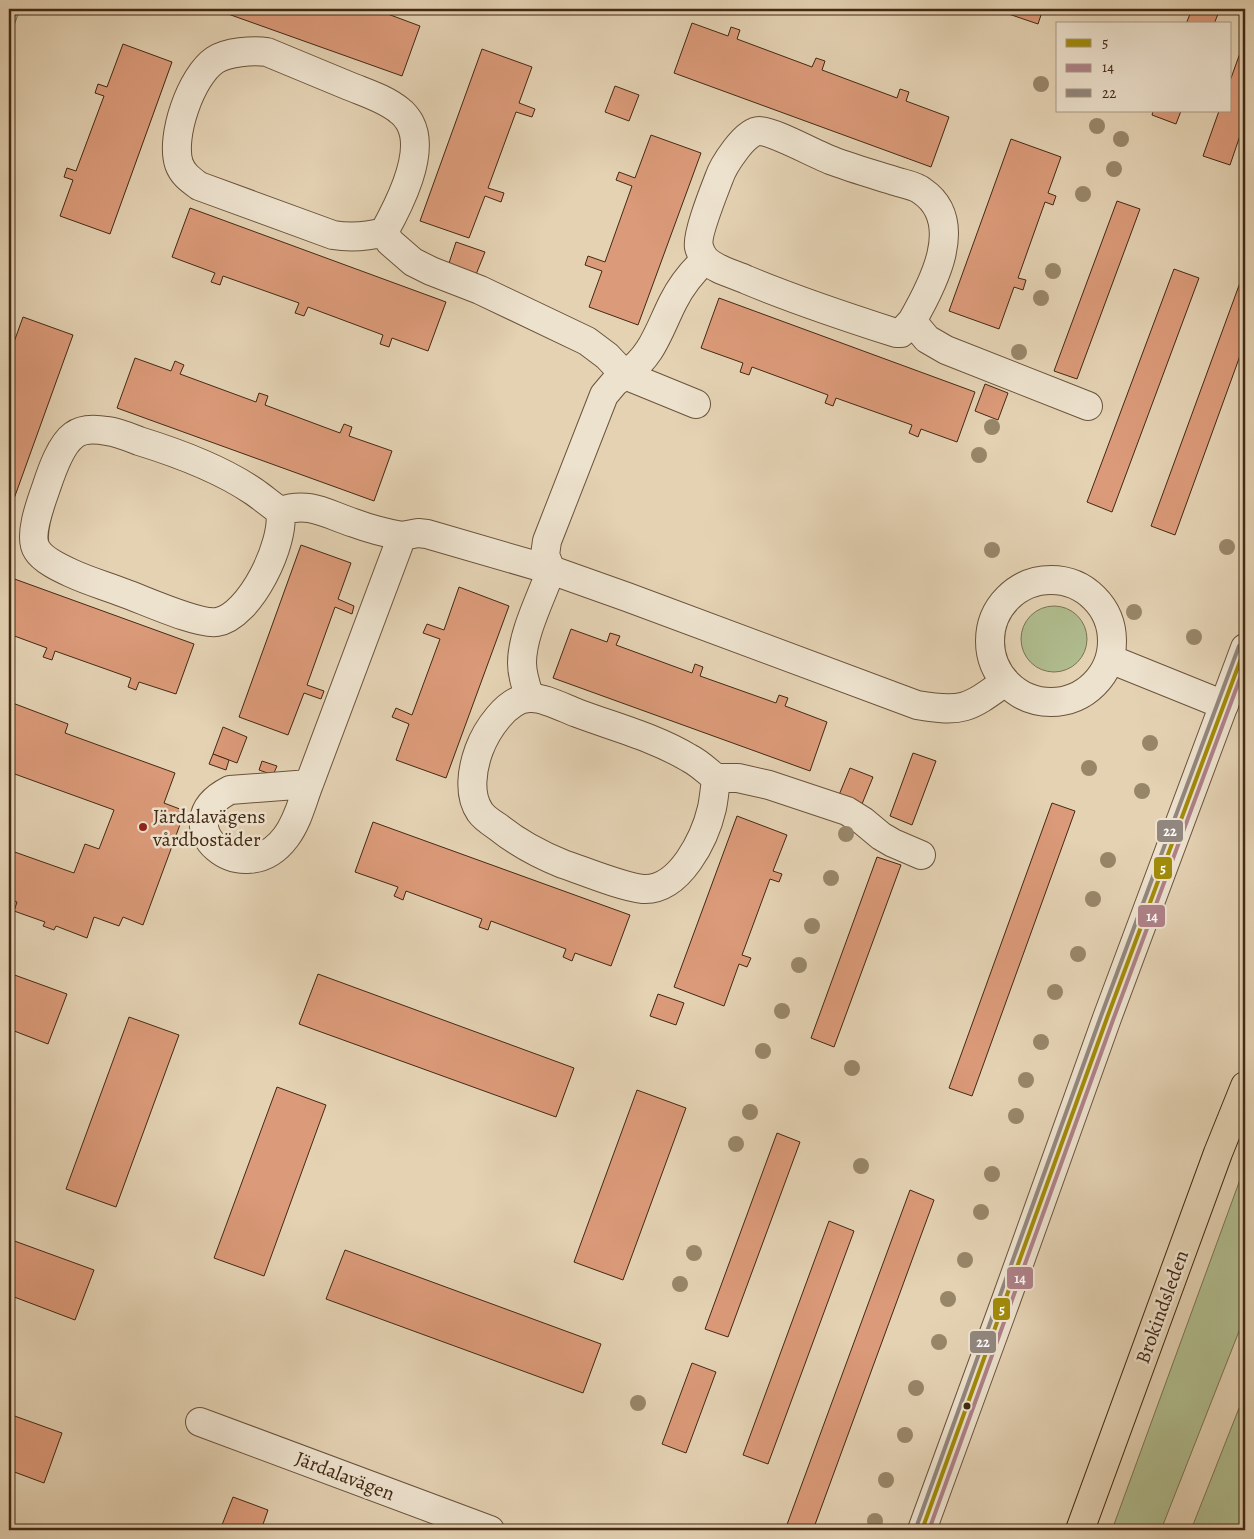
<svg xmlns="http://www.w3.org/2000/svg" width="1254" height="1539" font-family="Alegreya,serif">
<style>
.green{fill:#b0bd8f;stroke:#7a7351}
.building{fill:#db9a79;stroke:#432913}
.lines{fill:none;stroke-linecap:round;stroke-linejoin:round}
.minor-casing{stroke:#6b533b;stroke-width:30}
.major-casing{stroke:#432913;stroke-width:30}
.minor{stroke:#ede2ce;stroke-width:28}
.major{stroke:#e4d2b3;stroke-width:28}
.bus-1-casing{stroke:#ede2ce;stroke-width:8}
.bus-2-casing{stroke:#ede2ce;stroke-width:8}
.bus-3-casing{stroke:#ede2ce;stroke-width:8}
.bus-1{stroke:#a18b0a;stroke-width:4}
.bus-2{stroke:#ae8188;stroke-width:4}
.bus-3{stroke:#92877e;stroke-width:4}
.tree{fill:#988669}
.poi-dot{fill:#8f2418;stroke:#ede2ce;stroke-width:2}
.bus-dot{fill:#432913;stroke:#ede2ce;stroke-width:2}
.labels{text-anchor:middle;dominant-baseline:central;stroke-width:5;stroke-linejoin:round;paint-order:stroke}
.poi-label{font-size:20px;fill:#432913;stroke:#ede2ce;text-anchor:start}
.street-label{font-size:20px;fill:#432913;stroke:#ede2ce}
.line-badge{stroke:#ede2ce;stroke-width:2}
.badge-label{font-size:14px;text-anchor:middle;font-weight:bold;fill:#fff}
</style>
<rect width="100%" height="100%" fill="#e4d2b3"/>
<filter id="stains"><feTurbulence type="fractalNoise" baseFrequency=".004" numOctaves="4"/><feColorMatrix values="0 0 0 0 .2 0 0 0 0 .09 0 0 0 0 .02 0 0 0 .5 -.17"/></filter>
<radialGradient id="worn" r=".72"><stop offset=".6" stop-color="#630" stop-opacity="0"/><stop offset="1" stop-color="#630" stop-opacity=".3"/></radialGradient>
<g class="green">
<polygon points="9,9 20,9 9,39"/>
<circle cx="1054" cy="639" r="33"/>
<polygon points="1245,1166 1245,1316 1161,1530 1112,1530"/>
<polygon points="1245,1393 1245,1530 1191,1530"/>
</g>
<g class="building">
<polygon points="214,9 378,9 377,10 420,26 402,76"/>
<polygon points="994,9 1043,9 1038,24"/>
<polygon points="1192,9 1220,9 1214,24 1186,24"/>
<polygon points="692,23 728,36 731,27 740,30 737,39 812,67 816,58 825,61 822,70 897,98 900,89 909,92 906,101 949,117 931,167 674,73"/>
<polygon points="1245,39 1245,121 1230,165 1203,156 1219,111 1230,111 1230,81"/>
<polygon points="123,44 172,62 110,234 60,216 73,180 64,177 67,168 76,171 104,96 95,93 98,84 107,87"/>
<polygon points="482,49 532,67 519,103 535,109 532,117 516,112 488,188 504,193 501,202 485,196 469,238 420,221"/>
<polygon points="615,86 639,95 629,121 605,112"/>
<polygon points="1153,111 1181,111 1176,124 1152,115"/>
<polygon points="651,135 701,153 638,325 589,307 602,271 585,265 588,256 605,262 632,186 616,180 619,172 635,178"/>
<polygon points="1011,139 1061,157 1048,193 1056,196 1053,205 1045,202 1018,278 1026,280 1023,290 1014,287 999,329 949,311"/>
<polygon points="1117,201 1140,209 1077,379 1054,371"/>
<polygon points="190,208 446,302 428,351 392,338 389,347 380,344 383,335 308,307 304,316 295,313 299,303 223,276 220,285 211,282 215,273 172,257"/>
<polygon points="456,242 485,252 475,277 448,266"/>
<polygon points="1174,269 1199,278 1112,512 1087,502"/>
<polygon points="1245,269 1245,342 1175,535 1151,526"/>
<polygon points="719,298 975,392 957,442 921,429 918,437 909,433 912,425 836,398 833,406 825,403 828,395 752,367 749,375 740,372 743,363 701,348"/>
<polygon points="23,317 73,335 11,507 9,506 9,356"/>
<polygon points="135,358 171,371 175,361 184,365 180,374 256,402 259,393 268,396 265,405 340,433 344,424 352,427 349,436 392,451 374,501 117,408"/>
<polygon points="985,384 1008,393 998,420 975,411"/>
<polygon points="301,545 351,563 338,599 354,606 352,614 335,607 307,685 324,691 321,699 304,693 288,735 239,717"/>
<polygon points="9,577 194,644 176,694 139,682 136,690 128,687 131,678 55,651 52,660 43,657 47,648 9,634"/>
<polygon points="459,587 509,606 446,778 396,760 409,724 392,717 396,708 412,715 440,639 423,633 427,624 444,630"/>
<polygon points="571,629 607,642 610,633 620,636 616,645 692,673 695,664 703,667 700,676 776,703 779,695 788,698 785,706 827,722 810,771 553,678"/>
<polygon points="10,702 68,724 65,733 175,773 164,803 185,811 143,925 123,917 119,926 94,917 87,938 56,926 54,930 43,926 45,922 14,911 17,902 9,899 9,850 74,873 85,844 99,849 114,810 12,773 9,781"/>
<polygon points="223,727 247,737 237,763 213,754"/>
<polygon points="913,753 936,761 912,825 890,816"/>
<polygon points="213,754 229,760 226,770 209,764"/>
<polygon points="262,761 277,766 273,775 259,770"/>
<polygon points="850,768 873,777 862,804 839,795"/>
<polygon points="1052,803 1075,811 972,1096 949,1088"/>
<polygon points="737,816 787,835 773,871 782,874 779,882 770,879 742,955 751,958 747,967 739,964 724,1006 674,987"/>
<polygon points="373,822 630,915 611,966 575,953 572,961 563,957 566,949 491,921 488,930 479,927 482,919 406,891 403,900 394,896 398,887 355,872"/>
<polygon points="877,857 901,865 834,1047 811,1038"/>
<polygon points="9,973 67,994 48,1044 9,1029"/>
<polygon points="318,974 574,1068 556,1117 299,1024"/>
<polygon points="658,994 684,1003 676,1025 650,1016"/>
<polygon points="129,1017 179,1035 116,1207 66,1189"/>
<polygon points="277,1087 326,1105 264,1276 214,1258"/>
<polygon points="637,1090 686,1108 623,1280 574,1262"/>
<polygon points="777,1133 800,1142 728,1337 705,1329"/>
<polygon points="910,1190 934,1200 813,1530 785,1530"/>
<polygon points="829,1221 854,1231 768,1464 743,1455"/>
<polygon points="9,1239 94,1270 75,1320 9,1295"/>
<polygon points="345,1250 601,1344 583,1393 326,1299"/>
<polygon points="692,1363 716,1372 686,1453 662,1444"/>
<polygon points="9,1414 62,1433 44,1483 9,1470"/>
<polygon points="233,1497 268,1510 261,1530 220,1530"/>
</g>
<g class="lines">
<defs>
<g id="minor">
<path d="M 384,232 C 366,237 351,238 333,235 L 199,186 C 191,180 183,175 179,164 C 170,137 191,76 215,60 C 227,52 253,50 267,52 C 294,63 322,75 349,86 C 366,93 386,99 400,111 C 403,113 408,119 410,123 C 426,153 399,205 384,232 L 390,242 L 413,262 L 431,271 L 480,290 L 587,341 L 607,356 L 625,375 C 653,355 658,332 673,302 C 681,286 692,272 705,260"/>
<path d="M 912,321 L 901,333 L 896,333 C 846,317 795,300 747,280 C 734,274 716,270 706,260 C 703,257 700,251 699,247 C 696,236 714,191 719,178 C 723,166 745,131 759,131 C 774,131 816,155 833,161 C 854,169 876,175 898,182 C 905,184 916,186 922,191 C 967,222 932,286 912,321 L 927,339 L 946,350 L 1088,406"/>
<path d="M 696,404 L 625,375 L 615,382 L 604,395 L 547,541 L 545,555 L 551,570 L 627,597 L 917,705 C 963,713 969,708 1005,682"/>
<path d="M 280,511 C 286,542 250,617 217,622 C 198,625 144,600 124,593 C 106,586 88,581 71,573 C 60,568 43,560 37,550 C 28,537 41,502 46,488 C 51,473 60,445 74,435 C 83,428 96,429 107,431 C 117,432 129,437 139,441 C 178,453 219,468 253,491 C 262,497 271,505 280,511 C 310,501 326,514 354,523 C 370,529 386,533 402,536"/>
<circle cx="1051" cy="641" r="61"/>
<polyline points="1110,659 1224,705"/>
<path d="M 716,778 C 707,771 699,763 689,758 C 654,737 614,727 577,713 C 564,708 543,697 530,698 C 507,698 486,731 479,750 C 472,769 468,795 480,812 C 484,818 492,823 498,827 C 519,844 538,854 563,864 C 584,871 622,887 643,889 C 680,891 705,838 712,808 C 714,798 715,788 716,778 L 738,778 L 769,785 L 847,811 L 863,821 L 881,836 L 893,843 L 921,855"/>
<path d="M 309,784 C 302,802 298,821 286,837 C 243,895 162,824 230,790 L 309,784 L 402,536 L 418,533 L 427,534 L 551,570 C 541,598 522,634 522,663 C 522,675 526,686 530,698"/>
<polyline points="200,1422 490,1530"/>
<polyline points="922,1530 1006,1300 1107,1018 1245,648"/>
</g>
<polyline id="major" points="1080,1530 1218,1153 1245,1086"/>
</defs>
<use href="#minor" class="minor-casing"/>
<use href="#major" class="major-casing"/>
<use href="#minor" class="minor"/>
<use href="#major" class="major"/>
<defs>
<polyline id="bus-1" points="922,1530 1107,1018 1245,648"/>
<polyline id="bus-2" points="929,1530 1113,1020 1245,665"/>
<polyline id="bus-3" points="916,1528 1101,1016 1239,646"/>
</defs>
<use href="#bus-1" class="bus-1-casing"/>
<use href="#bus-2" class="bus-2-casing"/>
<use href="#bus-3" class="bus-3-casing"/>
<use href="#bus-1" class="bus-1"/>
<use href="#bus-2" class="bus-2"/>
<use href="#bus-3" class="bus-3"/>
</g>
<g class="tree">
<circle cx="1041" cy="84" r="8"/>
<circle cx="1097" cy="126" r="8"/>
<circle cx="1121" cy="139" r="8"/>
<circle cx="1114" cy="169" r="8"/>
<circle cx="1083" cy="194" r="8"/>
<circle cx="1053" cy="271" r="8"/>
<circle cx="1041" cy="298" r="8"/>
<circle cx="1019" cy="352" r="8"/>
<circle cx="992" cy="427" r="8"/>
<circle cx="979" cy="455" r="8"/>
<circle cx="1227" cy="547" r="8"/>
<circle cx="992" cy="550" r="8"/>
<circle cx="1134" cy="612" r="8"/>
<circle cx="1194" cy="637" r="8"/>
<circle cx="1150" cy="743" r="8"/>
<circle cx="1089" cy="768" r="8"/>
<circle cx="1142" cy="791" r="8"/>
<circle cx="846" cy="834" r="8"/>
<circle cx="1108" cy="860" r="8"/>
<circle cx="831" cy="878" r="8"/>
<circle cx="1093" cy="899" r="8"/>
<circle cx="812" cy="926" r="8"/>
<circle cx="1078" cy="954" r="8"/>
<circle cx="799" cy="965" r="8"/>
<circle cx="1055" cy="992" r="8"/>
<circle cx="782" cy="1011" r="8"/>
<circle cx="1041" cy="1042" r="8"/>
<circle cx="763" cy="1051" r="8"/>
<circle cx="852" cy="1068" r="8"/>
<circle cx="1026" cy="1080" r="8"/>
<circle cx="750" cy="1112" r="8"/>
<circle cx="1016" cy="1116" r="8"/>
<circle cx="736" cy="1144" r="8"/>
<circle cx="861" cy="1166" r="8"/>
<circle cx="992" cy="1174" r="8"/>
<circle cx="981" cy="1212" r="8"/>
<circle cx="694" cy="1253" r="8"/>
<circle cx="965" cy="1260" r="8"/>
<circle cx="680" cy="1284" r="8"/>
<circle cx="948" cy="1299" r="8"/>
<circle cx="939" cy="1342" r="8"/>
<circle cx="916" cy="1388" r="8"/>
<circle cx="638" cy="1403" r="8"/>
<circle cx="905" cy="1435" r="8"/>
<circle cx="886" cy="1480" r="8"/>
<circle cx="875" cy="1521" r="8"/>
</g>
<circle class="poi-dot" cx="143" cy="827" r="5"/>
<circle class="bus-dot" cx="967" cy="1406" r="4.5"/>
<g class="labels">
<g class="poi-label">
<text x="153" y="816">Järdalavägens<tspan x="153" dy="23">vårdbostäder</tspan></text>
</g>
<g class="street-label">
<text transform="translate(1162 1307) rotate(-70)">Brokindsleden</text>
<text transform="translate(345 1476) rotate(21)">Järdalavägen</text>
</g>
</g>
<g class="line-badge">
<rect x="1156" y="819" width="28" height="24" rx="5" fill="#92877e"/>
<rect x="1153" y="856" width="20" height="24" rx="5" fill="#a18b0a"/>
<rect x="1137" y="904" width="29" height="24" rx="5" fill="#ae8188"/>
<rect x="1006" y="1266" width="28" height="24" rx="5" fill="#ae8188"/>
<rect x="992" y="1297" width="19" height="24" rx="5" fill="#a18b0a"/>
<rect x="969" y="1330" width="28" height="24" rx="5" fill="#92877e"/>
</g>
<g class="badge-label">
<text x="1170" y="836">22</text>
<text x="1163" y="873">5</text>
<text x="1152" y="921">14</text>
<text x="1020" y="1283">14</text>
<text x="1002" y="1314">5</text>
<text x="983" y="1347">22</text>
</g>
<rect width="1254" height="1539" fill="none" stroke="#e4d2b3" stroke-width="30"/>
<rect x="10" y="10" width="1234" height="1519" fill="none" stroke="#432913" stroke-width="2.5"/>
<rect x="15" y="15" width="1224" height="1509" fill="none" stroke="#432913"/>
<rect x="1056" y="22" width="175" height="90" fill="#ede2ce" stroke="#a99883"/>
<rect x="1066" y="39" width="25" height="8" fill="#a18b0a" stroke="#a99883"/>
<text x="1102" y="48" font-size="15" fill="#432913">5</text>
<rect x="1066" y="64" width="25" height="8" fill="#ae8188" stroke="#a99883"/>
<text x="1102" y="72" font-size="15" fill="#432913">14</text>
<rect x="1066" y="89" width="25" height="8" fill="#92877e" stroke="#a99883"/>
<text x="1102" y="98" font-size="15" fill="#432913">22</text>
<rect width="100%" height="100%" filter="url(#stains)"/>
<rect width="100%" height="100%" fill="url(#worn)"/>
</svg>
